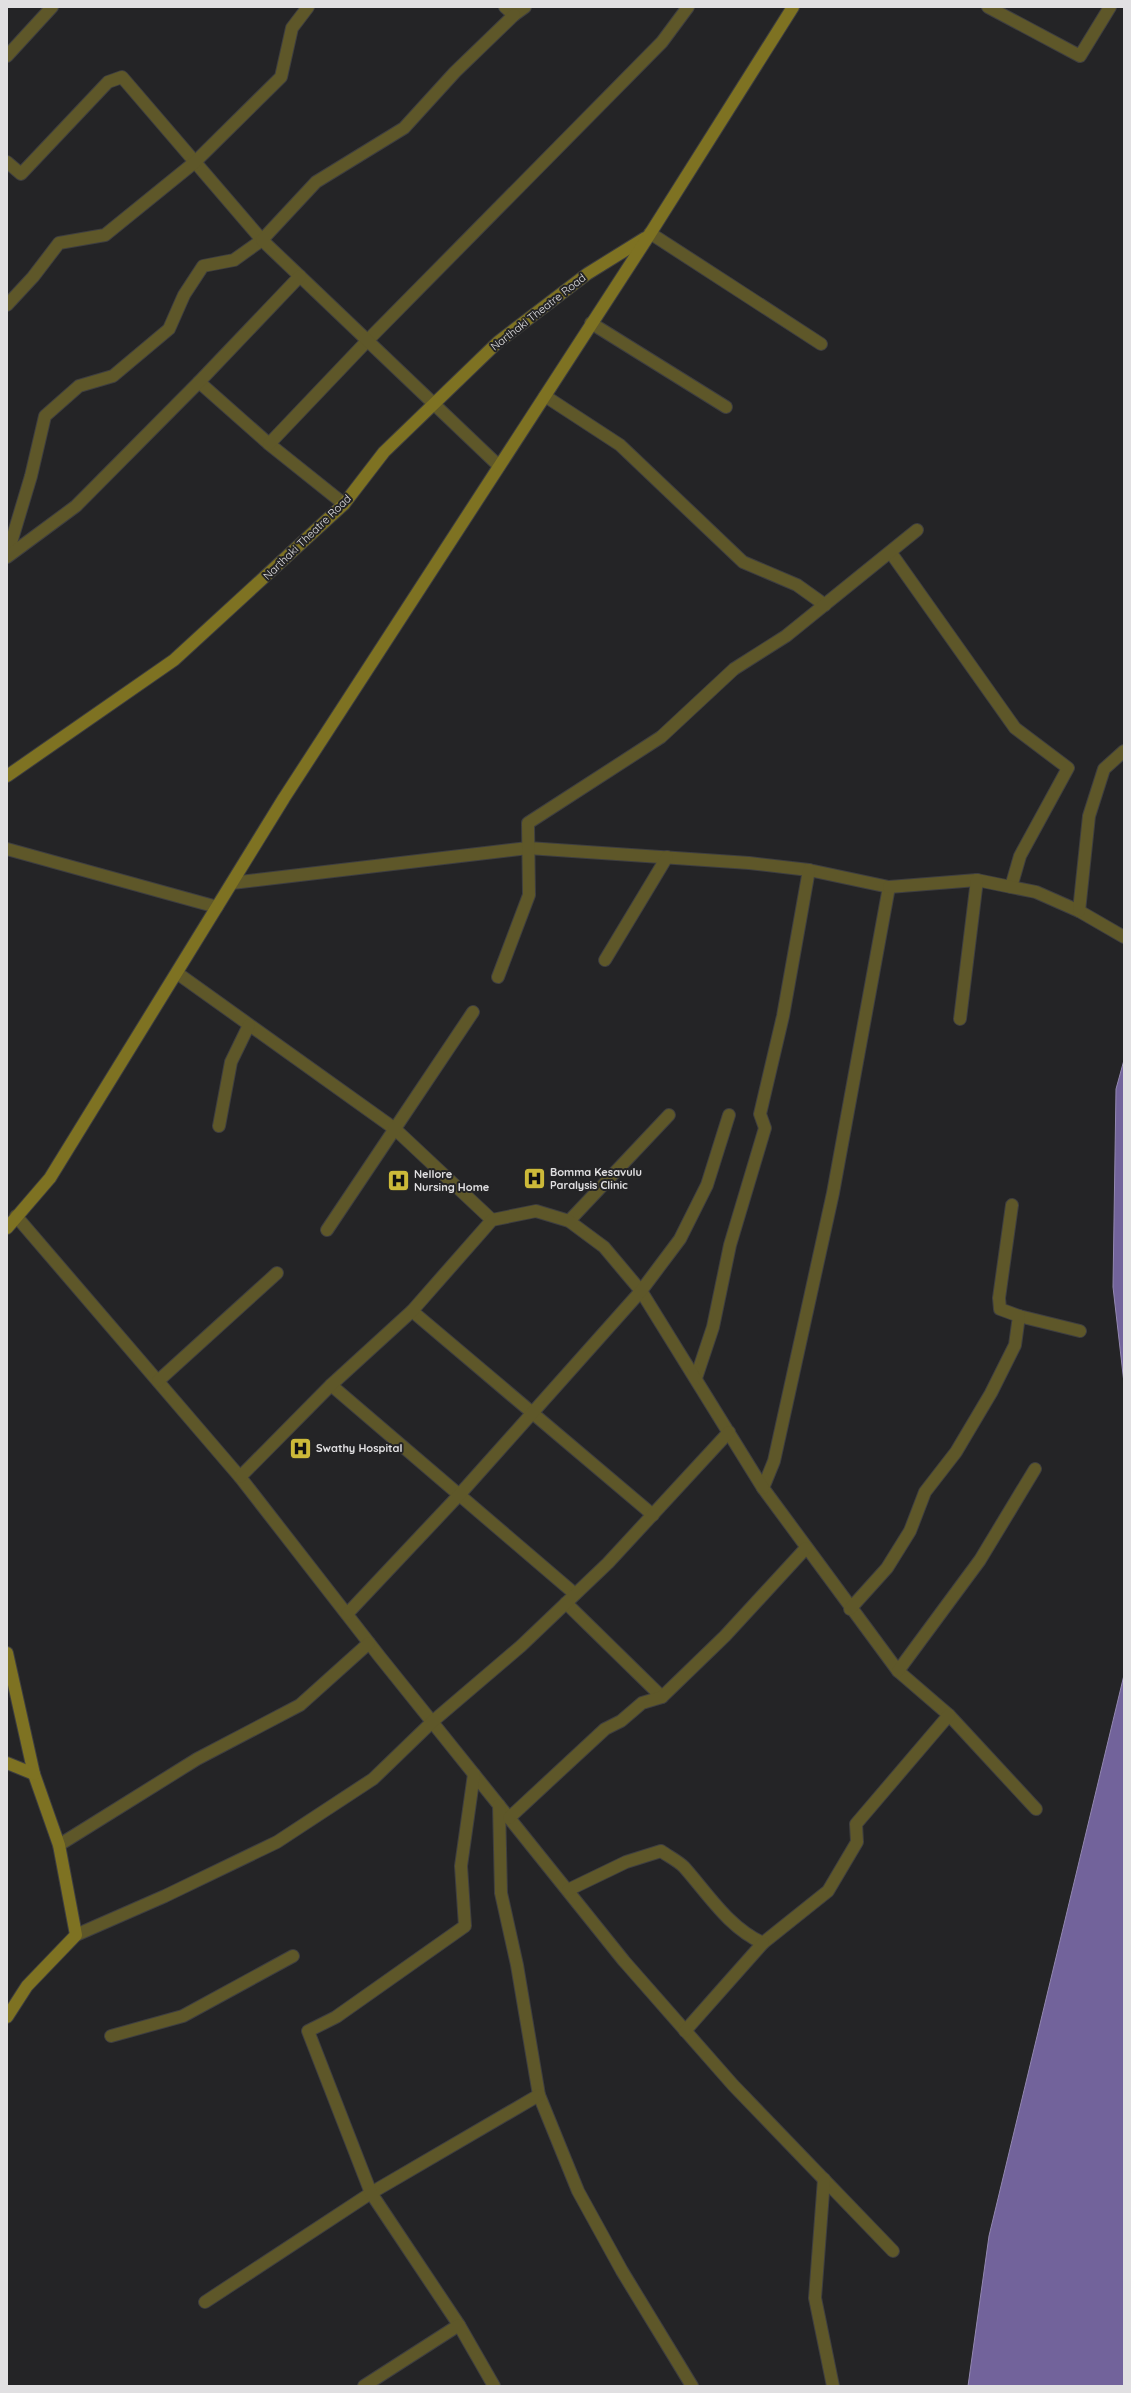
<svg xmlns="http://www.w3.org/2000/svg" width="1131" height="2393" font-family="Quicksand,sans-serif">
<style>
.water{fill:#72639b;stroke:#9388b0}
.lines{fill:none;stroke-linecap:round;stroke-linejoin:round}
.street-casing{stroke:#3e3e40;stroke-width:14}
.secondary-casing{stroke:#3e3e40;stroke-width:14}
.street{stroke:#5e5729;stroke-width:12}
.secondary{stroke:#7e7222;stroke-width:12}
.labels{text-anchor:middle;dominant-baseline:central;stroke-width:4;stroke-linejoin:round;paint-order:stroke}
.street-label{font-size:11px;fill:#e1e0e2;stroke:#242426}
.poi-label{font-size:11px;font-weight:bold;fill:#e1e0e2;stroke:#242426;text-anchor:start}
</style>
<rect width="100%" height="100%" fill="#242426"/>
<g class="water">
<polygon points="1124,1060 1124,1383 1113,1287 1116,1089"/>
<polygon points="1124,1675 1124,2386 968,2386 989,2236"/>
</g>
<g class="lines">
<defs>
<g id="street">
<polyline points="505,7 514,15 525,7"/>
<polyline points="988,7 1080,56 1110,7"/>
<polyline points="7,56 52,7"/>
<polyline points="7,162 21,174 108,82 122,77 262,240 234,260 203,266 184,295 169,329 113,376 79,386 45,416 31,476 7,556"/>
<polyline points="650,233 821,344"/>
<polyline points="7,305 33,277 59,243 105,235 195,162 281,77 292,28 308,7"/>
<polyline points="591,323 726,407"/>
<polyline points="199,382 269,444 344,504"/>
<polyline points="545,396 620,445 743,562 797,585 825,605"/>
<polyline points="269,444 368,340 662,42 688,7"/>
<polyline points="499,466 262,240 316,182 404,128 455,72 514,15"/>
<polyline points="891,553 1015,728 1068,768 1020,856 1011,887"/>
<polyline points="7,557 76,506 199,382 300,276"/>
<polyline points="7,849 217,907"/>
<polyline points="232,883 528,848 749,863 809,870 889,887 833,1193 774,1461 763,1488 898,1671 949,1715 1036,1809"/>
<polyline points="889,887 977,880 1011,887 1036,892 1079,911 1124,937"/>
<polyline points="1079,911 1089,816 1104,769 1124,751"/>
<polyline points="605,960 667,857"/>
<polyline points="177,973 395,1129 492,1220"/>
<polyline points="498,977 529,895 528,823 661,737 734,669 786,636 917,530"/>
<polyline points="960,1019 977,880"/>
<polyline points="219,1126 231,1062 249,1025"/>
<polyline points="16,1216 240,1477 380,1657 624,1961 733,2085 893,2251"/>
<polyline points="569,1221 669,1115"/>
<polyline points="327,1230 473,1012"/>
<polyline points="412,1311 653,1515"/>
<polyline points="1019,1316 1080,1331"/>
<polyline points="696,1378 713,1327 730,1245 765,1128 760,1114 783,1016 809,870"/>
<polyline points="158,1381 277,1273"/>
<polyline points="331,1385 575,1594"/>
<polyline points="240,1477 331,1385 412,1311 492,1220 536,1211 569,1221 604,1247 641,1291 763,1488"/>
<polyline points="566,1603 662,1697"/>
<polyline points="850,1609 887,1568 910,1531 925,1492 956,1452 991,1393 1015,1345 1019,1316 1000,1309 999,1298 1012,1205"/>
<polyline points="347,1614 460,1494 641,1291 680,1239 707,1185 729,1115"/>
<polyline points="898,1671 980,1560 1035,1469"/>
<polyline points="499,1805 501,1893 517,1965 539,2095 578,2191 622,2271 692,2386"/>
<polyline points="509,1818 605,1729 621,1721 642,1703 662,1697 725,1636 806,1548"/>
<polyline points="59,1845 197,1759 300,1705 369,1643"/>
<path d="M 568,1890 L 626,1862 L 661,1851 C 668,1856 678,1861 684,1867 C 708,1894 729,1928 763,1943 L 828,1891 L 857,1842 L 856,1824 L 949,1715"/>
<polyline points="76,1935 165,1896 277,1842 373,1779 432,1722 521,1646 608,1563 729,1432"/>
<polyline points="685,2031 763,1943"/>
<polyline points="111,2036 183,2016 293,1956"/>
<polyline points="824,2179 815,2298 833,2386"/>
<polyline points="205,2302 371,2193 539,2095"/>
<polyline points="459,2325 371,2193 308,2031 336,2017 465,1926 461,1866 474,1774"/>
<polyline points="364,2386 459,2325 494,2386"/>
</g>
<g id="secondary">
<polyline points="7,776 174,660 344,504 384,452 498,342 587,274 645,238"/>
<polyline points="7,1228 50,1178 284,798 648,237 793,7"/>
<polyline points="7,1653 34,1774 59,1845 76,1935 27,1986 7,2017"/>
<polyline points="7,1763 34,1774"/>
</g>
</defs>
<use href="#street" class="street-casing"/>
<use href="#secondary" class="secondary-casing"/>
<use href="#street" class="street"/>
<use href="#secondary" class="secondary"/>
</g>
<defs>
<symbol id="hospital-square" viewBox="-11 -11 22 22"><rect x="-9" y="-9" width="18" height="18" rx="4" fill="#ccb939" stroke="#242426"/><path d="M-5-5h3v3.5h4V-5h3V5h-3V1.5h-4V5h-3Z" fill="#111"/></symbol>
</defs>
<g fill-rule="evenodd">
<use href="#hospital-square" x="522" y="1166" width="25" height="25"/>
<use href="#hospital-square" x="386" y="1168" width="25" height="25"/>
<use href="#hospital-square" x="288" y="1436" width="25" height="25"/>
</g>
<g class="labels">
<g class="street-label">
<text transform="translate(538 312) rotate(-38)">Narthaki Theatre Road</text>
<text transform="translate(307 537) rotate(-44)">Narthaki Theatre Road</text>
</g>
<g class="poi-label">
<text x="550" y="1172">Bomma Kesavulu<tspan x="550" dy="13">Paralysis Clinic</tspan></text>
<text x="414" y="1174">Nellore<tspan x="414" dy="13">Nursing Home</tspan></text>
<text x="316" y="1448">Swathy Hospital</text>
</g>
</g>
<rect width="1131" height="2393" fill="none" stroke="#e1e0e2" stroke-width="16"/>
</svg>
